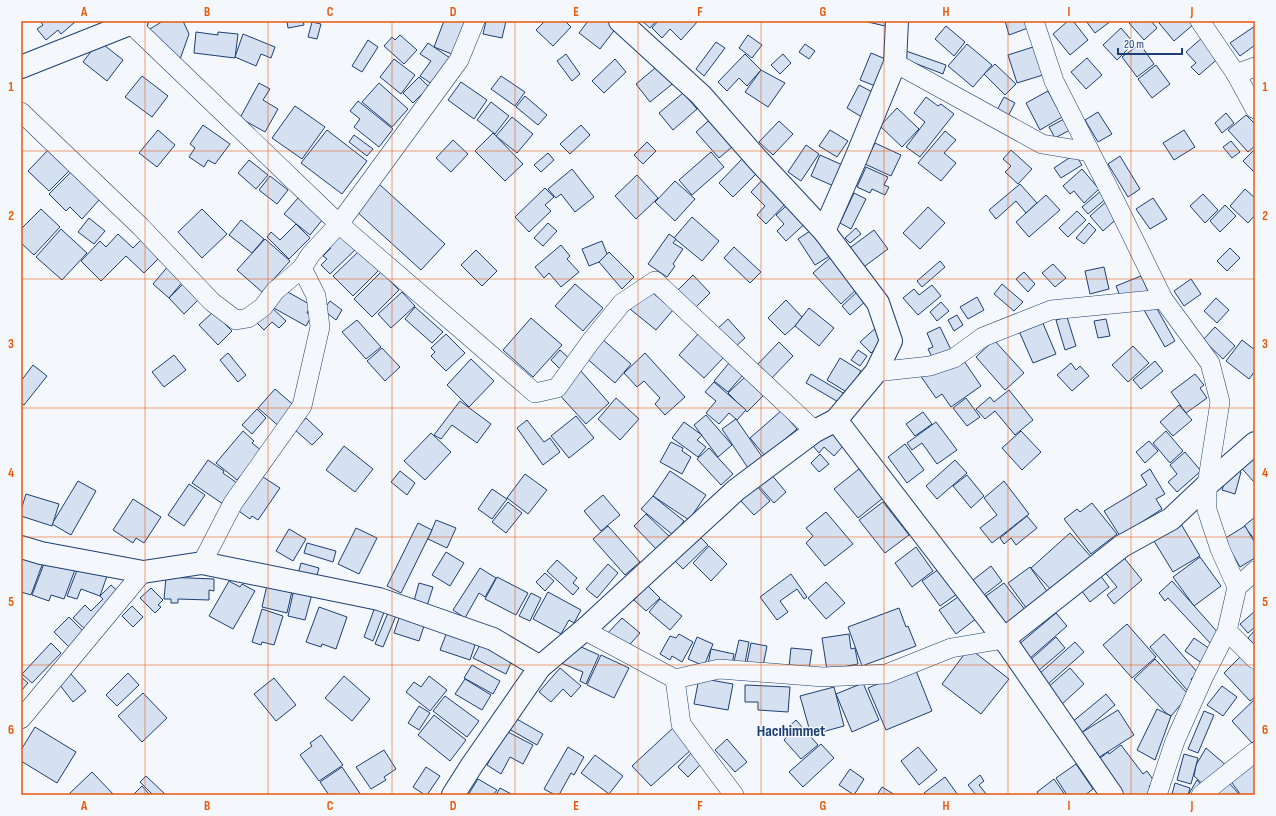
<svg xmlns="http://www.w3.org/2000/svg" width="1276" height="816" font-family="'Sofia Sans Condensed',sans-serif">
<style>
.building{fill:#d5e0f0;stroke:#1d3f73}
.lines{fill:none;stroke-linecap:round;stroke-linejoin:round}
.street-casing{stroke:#1d3f73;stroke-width:20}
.secondary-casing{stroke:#1d3f73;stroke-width:24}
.street{stroke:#f4f7fb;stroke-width:19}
.secondary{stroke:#f4f7fb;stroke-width:22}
.grid{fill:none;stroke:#e8590c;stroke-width:1;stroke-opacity:0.55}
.labels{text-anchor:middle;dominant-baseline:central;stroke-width:3;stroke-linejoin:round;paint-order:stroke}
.district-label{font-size:16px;font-weight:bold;fill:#1d3f73;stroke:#f4f7fb}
.neatline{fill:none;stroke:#e8590c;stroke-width:1.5}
.grid-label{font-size:13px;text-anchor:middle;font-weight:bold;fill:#e8590c}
</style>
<rect width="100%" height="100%" fill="#f4f7fb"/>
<g class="building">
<polygon points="40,21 75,21 75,22 61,34 58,30 46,40 37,29 43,25"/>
<polygon points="163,21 183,21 189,34 178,65 145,32"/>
<polygon points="287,21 303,21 304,25 288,28"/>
<polygon points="444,21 465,21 452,54 434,47"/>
<polygon points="486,21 506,21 502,38 483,34"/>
<polygon points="545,21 565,21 571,27 553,46 536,30"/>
<polygon points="588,21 607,21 616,28 600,49 579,33"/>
<polygon points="642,21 656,21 650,28"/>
<polygon points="658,21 698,21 681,40 670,29 662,38 652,28"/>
<polygon points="868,21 887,21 885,26 868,22"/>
<polygon points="1005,21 1026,21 1028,28 1009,35"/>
<polygon points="1068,21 1073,21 1088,40 1070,55 1053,34"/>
<polygon points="1086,21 1111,21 1095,33"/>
<polygon points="1131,21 1151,21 1157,28 1144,40 1129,23"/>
<polygon points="1161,21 1192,21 1194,24 1174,41 1159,23"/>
<polygon points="312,22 321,24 317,39 308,37"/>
<polygon points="946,26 965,42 954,56 935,39"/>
<polygon points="1255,26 1255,45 1240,56 1230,43"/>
<polygon points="1121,28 1134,43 1117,60 1103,45"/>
<polygon points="196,32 218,35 218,32 238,34 235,58 194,53"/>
<polygon points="243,34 275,47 271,58 261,54 256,66 235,57"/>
<polygon points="400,35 417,50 404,64 384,46 392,37 395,40"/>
<polygon points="748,35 762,45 752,58 739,48"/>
<polygon points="1204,36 1221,56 1199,75 1191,67 1196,63 1186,52"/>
<polygon points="368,40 378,47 362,72 352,66"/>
<polygon points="99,41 123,60 107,81 83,62"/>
<polygon points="716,42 725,48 704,76 696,69"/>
<polygon points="428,43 450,58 432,84 420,76 431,61 420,54"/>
<polygon points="805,44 815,51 809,59 799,52"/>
<polygon points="967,44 992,65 973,87 948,66"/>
<polygon points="1140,44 1154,64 1137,77 1122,57"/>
<polygon points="1033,47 1043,75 1017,83 1008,55"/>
<polygon points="906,51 946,65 943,74 904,59"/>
<polygon points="871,53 888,60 878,87 860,80"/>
<polygon points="566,54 580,74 572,81 557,61"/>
<polygon points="745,54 761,70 747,86 739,78 727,91 718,82"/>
<polygon points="783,54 791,63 780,74 771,65"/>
<polygon points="1087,58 1102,75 1086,89 1071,72"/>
<polygon points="394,59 415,75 401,94 380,77"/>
<polygon points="615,59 626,72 604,93 592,81"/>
<polygon points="661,63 676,81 650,102 636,84"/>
<polygon points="995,64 1016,84 1005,95 984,74"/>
<polygon points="1156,65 1170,84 1152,98 1138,79"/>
<polygon points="761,70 785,83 768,107 745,92"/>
<polygon points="142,76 168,96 152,117 125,97"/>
<polygon points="501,76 525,92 515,106 491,89"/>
<polygon points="419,77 429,87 413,103 403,93"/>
<polygon points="461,82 487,100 474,119 448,100"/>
<polygon points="259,83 270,89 263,100 278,109 265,132 240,118"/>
<polygon points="379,83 408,109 392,127 362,102"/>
<polygon points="859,85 878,95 865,119 847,108"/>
<polygon points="1048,91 1062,117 1040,130 1026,103"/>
<polygon points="683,93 697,109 673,130 659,113"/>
<polygon points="525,96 547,115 538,125 516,107"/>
<polygon points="926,97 938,106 941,104 954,114 920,157 906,147 925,122 914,113"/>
<polygon points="1004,97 1015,103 1006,120 995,114"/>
<polygon points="358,101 393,129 379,147 354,127 360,119 350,111"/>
<polygon points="491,102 509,116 495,134 477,120"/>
<polygon points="295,106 325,127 302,159 272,138"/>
<polygon points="897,108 919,129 902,147 880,126"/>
<polygon points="1098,112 1112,134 1098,142 1085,120"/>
<polygon points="1226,113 1234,123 1222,133 1215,123"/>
<polygon points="715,115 739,141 719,158 696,132"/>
<polygon points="1246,115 1255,124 1255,146 1248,152 1228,130"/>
<polygon points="512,117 533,134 517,153 496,136"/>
<polygon points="1064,119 1070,130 1055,138 1049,127"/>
<polygon points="779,121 793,134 773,155 759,142"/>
<polygon points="203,125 230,144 215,164 208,160 204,167 189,157 195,148 190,144"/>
<polygon points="581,125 590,135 570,154 560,144"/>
<polygon points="158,130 175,145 157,167 139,153"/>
<polygon points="327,130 367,161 342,194 301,163"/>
<polygon points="830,130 848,141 837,157 819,146"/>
<polygon points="1184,130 1195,147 1174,160 1163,143"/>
<polygon points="945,131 956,140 944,153 956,163 941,181 918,163"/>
<polygon points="493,133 523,164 505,181 475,151"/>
<polygon points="354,135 373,149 367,156 349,142"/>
<polygon points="453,140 468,154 451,172 436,158"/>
<polygon points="1231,141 1240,152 1232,158 1223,147"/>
<polygon points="647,142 656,151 643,164 634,155"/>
<polygon points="875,143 901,155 891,176 865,164"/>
<polygon points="806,145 819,154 801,181 788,172"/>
<polygon points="49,149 70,170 49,191 28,171"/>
<polygon points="1255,149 1255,173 1243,161"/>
<polygon points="1011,150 1032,169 1018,184 1005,172 1011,166 1003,159"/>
<polygon points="711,152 724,167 692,195 679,180"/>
<polygon points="548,153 554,160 541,172 534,165"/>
<polygon points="1075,154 1082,165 1061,178 1054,168"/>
<polygon points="820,155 847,167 838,188 811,176"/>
<polygon points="1120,156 1140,189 1128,197 1108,164"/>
<polygon points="742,159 757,173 733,197 719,183"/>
<polygon points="249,160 268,175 256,189 238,173"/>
<polygon points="866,167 888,177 884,185 889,187 885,195 872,189 870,193 857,187"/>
<polygon points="572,169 594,197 575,212 561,194 556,198 548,189"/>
<polygon points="1082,169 1099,189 1084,203 1074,191 1070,194 1063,186"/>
<polygon points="71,172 100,199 82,219 70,207 66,211 49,194"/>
<polygon points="637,175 658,198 636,219 615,196"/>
<polygon points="270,176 288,190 277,204 259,190"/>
<polygon points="766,176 790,199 766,224 757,215 765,206 751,192"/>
<polygon points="675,181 695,199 675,221 655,202"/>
<polygon points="379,184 445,244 421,270 355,210"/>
<polygon points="1020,184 1037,203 1026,213 1016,201 996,219 989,210"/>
<polygon points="545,188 554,197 545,205 551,211 529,232 515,217"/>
<polygon points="1245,189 1255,198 1255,215 1248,223 1230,206"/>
<polygon points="1101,191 1107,198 1088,214 1082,207"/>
<polygon points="854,193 866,199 851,229 840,223"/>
<polygon points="1203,194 1218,210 1205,223 1190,206"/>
<polygon points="1046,195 1060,210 1029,237 1016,222"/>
<polygon points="298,198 323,219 310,235 284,214"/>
<polygon points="1153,198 1167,219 1150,229 1136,209"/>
<polygon points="793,200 810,219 786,241 777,231 784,224 776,215"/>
<polygon points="1108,200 1121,215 1103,231 1090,216"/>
<polygon points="1225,205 1236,216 1220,232 1210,221"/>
<polygon points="928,207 945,223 920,249 903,233"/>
<polygon points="41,209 60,227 34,255 21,243 21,229"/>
<polygon points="202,209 227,234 202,258 178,232"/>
<polygon points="1077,211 1086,220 1068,237 1059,228"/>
<polygon points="692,217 719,241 702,261 674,238"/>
<polygon points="89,218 105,231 94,244 78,232"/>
<polygon points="241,220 264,239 252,253 229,235"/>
<polygon points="548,223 557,231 543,246 534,238"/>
<polygon points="1089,223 1096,230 1084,244 1076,238"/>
<polygon points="296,224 310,238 289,259 267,237 271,232 280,240"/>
<polygon points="816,227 833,254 815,265 798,239"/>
<polygon points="856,228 861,234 850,243 845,238"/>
<polygon points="61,229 87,253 62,280 36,257"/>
<polygon points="874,230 888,249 861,269 847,250"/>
<polygon points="118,234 133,248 141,240 159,258 144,273 126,256 101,281 81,261 100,241 106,247"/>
<polygon points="341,234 356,249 330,274 321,265 327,259 323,256 331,248 328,246"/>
<polygon points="669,234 676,239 673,243 683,249 673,264 675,266 667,277 648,264"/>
<polygon points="265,239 290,261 262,292 237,270"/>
<polygon points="602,241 607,254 599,262 589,266 582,249"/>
<polygon points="561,245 570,256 567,259 579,272 561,287 549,273 544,278 535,267"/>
<polygon points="734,247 761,272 750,283 724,258"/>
<polygon points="1230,248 1240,258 1227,271 1217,261"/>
<polygon points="476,250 497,271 482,286 461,265"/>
<polygon points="359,251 379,270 353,296 333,276"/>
<polygon points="609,252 634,277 622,289 599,262"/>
<polygon points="830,258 858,288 841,304 813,273"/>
<polygon points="940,261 945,267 922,287 917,281"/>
<polygon points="1053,264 1066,278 1055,287 1042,273"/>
<polygon points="169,265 185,279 169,298 153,284"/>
<polygon points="1104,267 1109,289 1090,294 1085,271"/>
<polygon points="381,272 399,290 372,317 354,299"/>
<polygon points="1024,272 1035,284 1028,292 1016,279"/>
<polygon points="693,275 710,293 694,309 676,292"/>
<polygon points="1141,276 1148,291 1122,301 1116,286"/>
<polygon points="1191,279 1201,294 1184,306 1174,291"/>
<polygon points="185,282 200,298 184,314 169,298"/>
<polygon points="575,284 603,308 583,331 555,306"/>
<polygon points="1002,284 1023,302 1014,311 994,294"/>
<polygon points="932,285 941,296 918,315 903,298 914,289 919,295"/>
<polygon points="647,288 673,310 656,330 630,309"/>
<polygon points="859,290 867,300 850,315 842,306"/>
<polygon points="286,291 311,305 307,313 312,315 306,326 272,307"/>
<polygon points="402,292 415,306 391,328 378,314"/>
<polygon points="977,297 984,310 968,319 960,307"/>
<polygon points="1216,298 1229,310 1217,323 1204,311"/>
<polygon points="786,300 802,317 795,326 785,335 768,318"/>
<polygon points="330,301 342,310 336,320 323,310"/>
<polygon points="941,302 949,311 937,321 930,312"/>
<polygon points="270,306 286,321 279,328 272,322 264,330 255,321"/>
<polygon points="415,307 443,332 432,343 405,319"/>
<polygon points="1149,307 1151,310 1156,307 1175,341 1165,347 1144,310"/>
<polygon points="809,308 834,328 819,346 795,326"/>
<polygon points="213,312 232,331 218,345 199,325"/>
<polygon points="957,315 963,325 954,331 948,320"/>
<polygon points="1067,317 1076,346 1065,350 1056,320"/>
<polygon points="531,318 562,345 533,377 503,350"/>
<polygon points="728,319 745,338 734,348 717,329"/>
<polygon points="1106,319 1110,336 1098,338 1094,321"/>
<polygon points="357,320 381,347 366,359 342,332"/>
<polygon points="1042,321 1056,354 1033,363 1019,331"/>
<polygon points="879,325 887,334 878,342 880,345 871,353 860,342"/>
<polygon points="940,327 953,354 935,363 928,349 933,347 927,333"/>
<polygon points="1215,327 1235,346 1223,359 1203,340"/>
<polygon points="699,333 725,356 704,378 679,355"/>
<polygon points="446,334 465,353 446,371 431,356 435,352 431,348"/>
<polygon points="601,338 631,364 615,383 585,357"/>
<polygon points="994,340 1024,373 1005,390 976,357"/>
<polygon points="1242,340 1255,350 1255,371 1249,379 1226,361"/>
<polygon points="779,342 793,356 769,381 755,367"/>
<polygon points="1133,346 1149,363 1128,382 1112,365"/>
<polygon points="382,348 400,367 385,381 367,361"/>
<polygon points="560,350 572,361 562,371 551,360"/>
<polygon points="858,350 867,356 860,366 851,360"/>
<polygon points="228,353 246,375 238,382 220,360"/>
<polygon points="645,353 685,397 665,415 655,404 660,398 644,381 637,387 624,373"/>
<polygon points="174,355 186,370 164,387 152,372"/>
<polygon points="840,358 861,371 848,393 827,380"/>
<polygon points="471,359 494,381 469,407 447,385"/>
<polygon points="964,361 981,386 951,407 942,394 936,398 920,375"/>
<polygon points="1155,361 1163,371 1141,389 1133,380"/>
<polygon points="729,363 743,375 728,392 714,381"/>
<polygon points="1071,363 1076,370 1080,366 1089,376 1072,391 1057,375"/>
<polygon points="33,365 47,376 24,405 21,403 21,381"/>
<polygon points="580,370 609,403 586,424 556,391"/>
<polygon points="811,374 845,394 840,403 806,383"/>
<polygon points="1195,374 1204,385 1200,388 1207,398 1186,413 1171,392"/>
<polygon points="746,376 765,394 747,412 728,393"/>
<polygon points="714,382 746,410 737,420 729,413 719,424 706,413 716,401 705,392"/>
<polygon points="275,389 297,408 281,428 258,408"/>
<polygon points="1009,390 1033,420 1015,435 995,411 985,419 976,409 990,397 994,402"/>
<polygon points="616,398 639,419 620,440 598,419"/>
<polygon points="966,398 980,417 967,426 953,408"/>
<polygon points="460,401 491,424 477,443 452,425 441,439 434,435"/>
<polygon points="1179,405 1192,420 1173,436 1160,422"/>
<polygon points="257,409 266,418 252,434 242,425"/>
<polygon points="781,411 797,429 765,456 750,438"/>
<polygon points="923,412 932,424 915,436 906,424"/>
<polygon points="706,415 732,445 718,457 694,425"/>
<polygon points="576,416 594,438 569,458 551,436"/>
<polygon points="306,418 323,434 312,445 295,430"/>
<polygon points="736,419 763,458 748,468 722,429"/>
<polygon points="527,420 544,442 550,438 560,452 543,465 517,428"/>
<polygon points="684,422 702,435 697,440 706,447 698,457 672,438"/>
<polygon points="936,422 957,450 937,464 922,443 912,450 907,443"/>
<polygon points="828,430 844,445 834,456 824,447 819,453 813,446"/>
<polygon points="243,431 254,441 252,443 262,451 237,480 216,463"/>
<polygon points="1021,431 1041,452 1022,470 1002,448"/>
<polygon points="1166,431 1183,451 1170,463 1153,443"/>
<polygon points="431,433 451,452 425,480 404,461"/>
<polygon points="1149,441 1158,451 1145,463 1136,452"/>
<polygon points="671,442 683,448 682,451 691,457 682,474 660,462"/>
<polygon points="905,444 924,470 907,483 888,457"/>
<polygon points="344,446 373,469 355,492 326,470"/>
<polygon points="709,448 733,474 721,485 697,459"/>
<polygon points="1247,450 1255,459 1255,483 1235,461"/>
<polygon points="1185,452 1201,471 1177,492 1168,482 1177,474 1170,465"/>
<polygon points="820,454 829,464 819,472 811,463"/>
<polygon points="208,460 224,471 223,473 237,483 223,504 192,483"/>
<polygon points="955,460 967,473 937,499 926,486"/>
<polygon points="1229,468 1241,472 1235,494 1222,490"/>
<polygon points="859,469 883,498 858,518 834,489"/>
<polygon points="1150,469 1165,494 1156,499 1162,509 1120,536 1104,511 1147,485 1141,475"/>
<polygon points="400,471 415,483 407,495 391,482"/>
<polygon points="670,471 706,495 689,520 653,496"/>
<polygon points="770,473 786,492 774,503 757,484"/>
<polygon points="525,474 547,490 528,514 507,498"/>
<polygon points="260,475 280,488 258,520 252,516 250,519 236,509"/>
<polygon points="967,475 984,496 971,508 953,486"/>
<polygon points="78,481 96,491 71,535 52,524"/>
<polygon points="1004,481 1029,514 992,543 980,528 997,515 984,498"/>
<polygon points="189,484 205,495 184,526 168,515"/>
<polygon points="756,485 770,501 754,515 740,500"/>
<polygon points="492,489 507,499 492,519 478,509"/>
<polygon points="26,494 59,504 52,526 21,516 21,510"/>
<polygon points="603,495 620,515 601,531 584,511"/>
<polygon points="653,496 684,521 673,535 641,509"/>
<polygon points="133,499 161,517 144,543 136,538 133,543 113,530"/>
<polygon points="508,502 522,513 506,533 492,522"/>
<polygon points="883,502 909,535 885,553 859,520"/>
<polygon points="1092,503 1117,534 1091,554 1064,519 1077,509 1080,512"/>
<polygon points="826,512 853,544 825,566 806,543 813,536 806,528"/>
<polygon points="646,514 671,538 658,551 634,526"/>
<polygon points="1027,516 1037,528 1016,545 1011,538 1004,544 1000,538"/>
<polygon points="1255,517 1255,540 1244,526"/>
<polygon points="436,520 456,528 447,548 428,539"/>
<polygon points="418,523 432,530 401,593 387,586"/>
<polygon points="1181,524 1200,556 1173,572 1154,541"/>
<polygon points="608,526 640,562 625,575 593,539"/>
<polygon points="1245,526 1255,543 1255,558 1240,567 1224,539"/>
<polygon points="356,528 377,538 359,574 338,564"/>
<polygon points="289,529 306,539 293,561 276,551"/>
<polygon points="1070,533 1092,558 1053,592 1031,568"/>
<polygon points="699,536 708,545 683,569 675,561"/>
<polygon points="307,543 336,551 333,562 304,553"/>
<polygon points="709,546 727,564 711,581 693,563"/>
<polygon points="916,547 933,571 912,587 895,563"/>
<polygon points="21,549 45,557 31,595 21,592"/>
<polygon points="446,552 464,563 450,586 432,575"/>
<polygon points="1121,554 1142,580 1114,604 1107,595 1117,587 1103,570"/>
<polygon points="47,556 76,567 64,599 51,595 49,601 32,595"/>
<polygon points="1200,557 1221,586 1194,606 1173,577"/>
<polygon points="557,560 577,578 573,583 579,588 573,595 547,571"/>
<polygon points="301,563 319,568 316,579 298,574"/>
<polygon points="608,564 618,573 597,598 586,589"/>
<polygon points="79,565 107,576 100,596 81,589 77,599 67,596"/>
<polygon points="991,566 1002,581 984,595 973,580"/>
<polygon points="1030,567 1049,594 1027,609 1008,583"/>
<polygon points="480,568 496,578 485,597 479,593 465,618 453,610"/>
<polygon points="939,569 957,594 940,606 922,581"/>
<polygon points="545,573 554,581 545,591 536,582"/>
<polygon points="791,574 807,597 804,599 797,589 780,601 788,612 777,620 760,597"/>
<polygon points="1100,575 1109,587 1090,602 1081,590"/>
<polygon points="166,577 214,579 214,591 209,590 209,600 178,599 178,603 171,603 171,599 164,599"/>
<polygon points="497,577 528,593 516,615 485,599"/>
<polygon points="229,581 240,587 242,584 255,591 233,629 209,616"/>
<polygon points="1172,581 1220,635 1211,644 1168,598 1165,601 1159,593"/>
<polygon points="826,582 845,603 826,619 808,598"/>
<polygon points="419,583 433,587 427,606 414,601"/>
<polygon points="1004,583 1026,611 1007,625 986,596"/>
<polygon points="111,585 123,596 88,632 73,618 85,605 91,611 103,599 100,596"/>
<polygon points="267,585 292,591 287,613 262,607"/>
<polygon points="648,586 660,598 646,611 634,600"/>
<polygon points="151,588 163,600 158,605 161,607 155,613 140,598"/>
<polygon points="294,589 312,594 305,620 288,616"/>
<polygon points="548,592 581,610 574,623 569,620 561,634 533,619"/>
<polygon points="531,593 541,598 530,621 519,616"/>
<polygon points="961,595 977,618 956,634 939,610"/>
<polygon points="660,599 682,616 670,630 649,612"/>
<polygon points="376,604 386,607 373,641 364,637"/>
<polygon points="132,606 143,617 133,627 122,616"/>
<polygon points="319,607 347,617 336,649 322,644 321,647 306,642"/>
<polygon points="390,608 398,611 383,647 375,644"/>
<polygon points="899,608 906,627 908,626 916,646 862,666 848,627"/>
<polygon points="262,609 283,616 274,645 262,642 261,645 252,642"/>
<polygon points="1255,611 1255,627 1248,633 1240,624"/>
<polygon points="1056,613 1067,626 1028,660 1017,646"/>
<polygon points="400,615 425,623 419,641 394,633"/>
<polygon points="69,617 84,632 69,647 54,632"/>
<polygon points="622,618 640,633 624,651 604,637"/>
<polygon points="1127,624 1156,657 1132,678 1103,645"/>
<polygon points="1255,630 1255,645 1248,638"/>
<polygon points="447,632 476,642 470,660 440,650"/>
<polygon points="679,634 693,642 682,662 672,656 670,660 660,654 670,636 676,638"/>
<polygon points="849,634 851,649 855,648 858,664 827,670 822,638"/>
<polygon points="1164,634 1198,673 1191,679 1194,683 1187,690 1150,647"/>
<polygon points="697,637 713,644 704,666 688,659"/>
<polygon points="1056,637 1065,648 1037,672 1028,662"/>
<polygon points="1194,638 1213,651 1203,664 1185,651"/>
<polygon points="739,640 749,642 744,668 733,666"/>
<polygon points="1075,642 1084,652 1047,685 1038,675"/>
<polygon points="51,643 61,653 32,683 22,674"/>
<polygon points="481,643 513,658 506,674 473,658"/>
<polygon points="751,643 767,646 762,671 746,667"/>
<polygon points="579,646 599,655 586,684 580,681 583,672 561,663 564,655 569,658 572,650 576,652"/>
<polygon points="791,648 812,650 809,669 789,667"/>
<polygon points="969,648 1009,679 981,714 942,684"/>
<polygon points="711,649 734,654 731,669 708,664"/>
<polygon points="1244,653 1255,665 1255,697 1250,701 1224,673"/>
<polygon points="601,655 629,668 614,698 587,685"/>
<polygon points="1155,659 1189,695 1171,716 1166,713 1134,679"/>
<polygon points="472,665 500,681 493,694 464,678"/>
<polygon points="560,668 581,686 571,697 563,689 551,702 539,692"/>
<polygon points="915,668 932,711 886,730 868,688"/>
<polygon points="1070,668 1084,684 1061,705 1046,689"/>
<polygon points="128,673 139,685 117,706 106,695"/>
<polygon points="71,674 86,691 73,702 59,684"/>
<polygon points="344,676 370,699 352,721 325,698"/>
<polygon points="429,676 447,690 430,711 406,692 414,682 421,687"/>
<polygon points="21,677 28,683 21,691"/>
<polygon points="274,678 296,705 276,721 254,694"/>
<polygon points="699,678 733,684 728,710 694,704"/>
<polygon points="465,679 491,695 482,710 455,694"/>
<polygon points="863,683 879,720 852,732 836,694"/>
<polygon points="745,685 790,687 788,712 758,710 758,702 745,702"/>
<polygon points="1222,686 1237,697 1223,716 1207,705"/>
<polygon points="834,687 844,726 811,735 800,696"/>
<polygon points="143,693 167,718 142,742 118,716"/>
<polygon points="1106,694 1115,705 1080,734 1071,723"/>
<polygon points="445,696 479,721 467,737 433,711"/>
<polygon points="1255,699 1255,740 1252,743 1232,721"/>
<polygon points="419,706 430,713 419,730 408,723"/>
<polygon points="1157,709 1171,716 1155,760 1137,750"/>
<polygon points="1118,710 1134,735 1098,758 1081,733"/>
<polygon points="1204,711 1214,715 1198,753 1188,749"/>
<polygon points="434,715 466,740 450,761 418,735"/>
<polygon points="515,718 543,734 537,745 509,729"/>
<polygon points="796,720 818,745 801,759 784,740 788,735 784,731"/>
<polygon points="35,727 76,752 57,783 21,761 21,750"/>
<polygon points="673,728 692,749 651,786 632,766"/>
<polygon points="506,731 533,745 523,764 510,757 501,774 487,765"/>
<polygon points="321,735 343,765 319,781 300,755 312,746 310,743"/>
<polygon points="727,739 747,762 735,772 715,750"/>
<polygon points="821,744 834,758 803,787 789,772"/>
<polygon points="1121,745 1143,774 1147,771 1154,781 1149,786 1152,790 1146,795 1120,795 1095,762 1108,752 1109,754"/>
<polygon points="568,747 584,757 574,775 571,773 559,795 555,795 544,789"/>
<polygon points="918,747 937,770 919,785 901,761"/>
<polygon points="1206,748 1227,766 1207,788 1194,776 1196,765"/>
<polygon points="384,750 396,769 384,777 386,780 371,789 356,767"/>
<polygon points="692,752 703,762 688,777 678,767"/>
<polygon points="1184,754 1198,758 1191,784 1177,780"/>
<polygon points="595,755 623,776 609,794 581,773"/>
<polygon points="1255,760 1255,795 1241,795 1229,779"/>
<polygon points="1076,764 1093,789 1085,795 1067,795 1056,778"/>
<polygon points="342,767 361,795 329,795 320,782"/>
<polygon points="426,767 440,776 427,795 425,795 413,787"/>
<polygon points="850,769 864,779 854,795 839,785"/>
<polygon points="92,772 114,795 68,795"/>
<polygon points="980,775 984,781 979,785 987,795 976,795 968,785"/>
<polygon points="146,776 166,795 153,795 140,782"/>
<polygon points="945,777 958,795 926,795 924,793"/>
<polygon points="478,779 497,790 493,795 468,795"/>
<polygon points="1054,779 1065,795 1039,795 1037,792"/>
<polygon points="1197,780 1204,788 1191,795 1188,795"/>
<polygon points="1175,783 1190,788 1188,795 1172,794"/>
<polygon points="1229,783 1239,794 1215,795"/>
<polygon points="142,786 150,795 133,795"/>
<polygon points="882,787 895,795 877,795"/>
<polygon points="500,788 513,795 496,795"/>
</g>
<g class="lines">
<defs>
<g id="street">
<polyline points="1034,21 1054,81 1117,205 1163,299 1210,363 1220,402 1207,485 1207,510 1220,549 1237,587 1227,631 1204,676 1175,741 1157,795"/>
<polyline points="1200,21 1236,74 1255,109"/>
<polyline points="131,24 339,224 535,393 557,388 591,341 622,303 655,281 815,431"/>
<polyline points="895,63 1042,144 1090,152"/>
<polyline points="1236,74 1255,67"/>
<polyline points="21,112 141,227 212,302 236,320 248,318 263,307 275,291 302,268 311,254 339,224 459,60 475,21"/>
<polyline points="876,372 930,366 954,358 983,337 1051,310 1163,299"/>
<polyline points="202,563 233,503 302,406 320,327 316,296 302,268"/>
<polyline points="1237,587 1255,571"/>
<polyline points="584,630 675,679 719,669 823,677 886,674 951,648 1004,639"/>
<polyline points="1227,631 1255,659"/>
<polyline points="675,679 681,724 734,795"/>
<polyline points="21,719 143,572"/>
<polyline points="1201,795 1255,752"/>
</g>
<g id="secondary">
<polyline points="21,67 137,21"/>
<polyline points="824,231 856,158 895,63 897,21"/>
<polyline points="836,420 1004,639 1112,795"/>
<polyline points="21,547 41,553 143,572 202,563 379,599 493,639 540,667"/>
<polyline points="1004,639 1122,546 1171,519 1207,485 1255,443"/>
<polyline points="453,795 472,765 540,667 584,630 736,490 815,431 836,420 876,372 891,341 878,303 824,231 757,159 701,95 620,21"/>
</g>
</defs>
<use href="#street" class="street-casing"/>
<use href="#secondary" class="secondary-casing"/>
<use href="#street" class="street"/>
<use href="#secondary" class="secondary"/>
</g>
<path class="grid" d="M 145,21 L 145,795M 268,21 L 268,795M 392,21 L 392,795M 515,21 L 515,795M 638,21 L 638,795M 761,21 L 761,795M 884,21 L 884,795M 1008,21 L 1008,795M 1131,21 L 1131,795M 21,151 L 1255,151M 21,279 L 1255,279M 21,408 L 1255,408M 21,537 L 1255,537M 21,665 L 1255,665"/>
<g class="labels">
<g class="district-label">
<text x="791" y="731">Hacıhimmet</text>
</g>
</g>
<rect width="1276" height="816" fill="none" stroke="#f4f7fb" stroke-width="44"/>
<path d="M1118 48v6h64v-6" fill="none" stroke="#1d3f73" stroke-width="2"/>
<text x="1124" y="48" font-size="12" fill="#1d3f73" stroke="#f4f7fb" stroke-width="3" paint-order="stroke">20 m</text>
<rect x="22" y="22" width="1232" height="772" class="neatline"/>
<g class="grid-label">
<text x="84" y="16">A</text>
<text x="207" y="16">B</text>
<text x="330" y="16">C</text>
<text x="453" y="16">D</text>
<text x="576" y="16">E</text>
<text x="700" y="16">F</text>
<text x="823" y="16">G</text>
<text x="946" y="16">H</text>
<text x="1069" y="16">I</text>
<text x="1192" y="16">J</text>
<text x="11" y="91">1</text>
<text x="1265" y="91">1</text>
<text x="11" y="220">2</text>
<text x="1265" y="220">2</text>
<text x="11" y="348">3</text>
<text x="1265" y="348">3</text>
<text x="11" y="477">4</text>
<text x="1265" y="477">4</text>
<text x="11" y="606">5</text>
<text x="1265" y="606">5</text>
<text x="11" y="734">6</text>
<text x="1265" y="734">6</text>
<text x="84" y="810">A</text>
<text x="207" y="810">B</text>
<text x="330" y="810">C</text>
<text x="453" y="810">D</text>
<text x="576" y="810">E</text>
<text x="700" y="810">F</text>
<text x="823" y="810">G</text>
<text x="946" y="810">H</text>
<text x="1069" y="810">I</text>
<text x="1192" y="810">J</text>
</g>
</svg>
